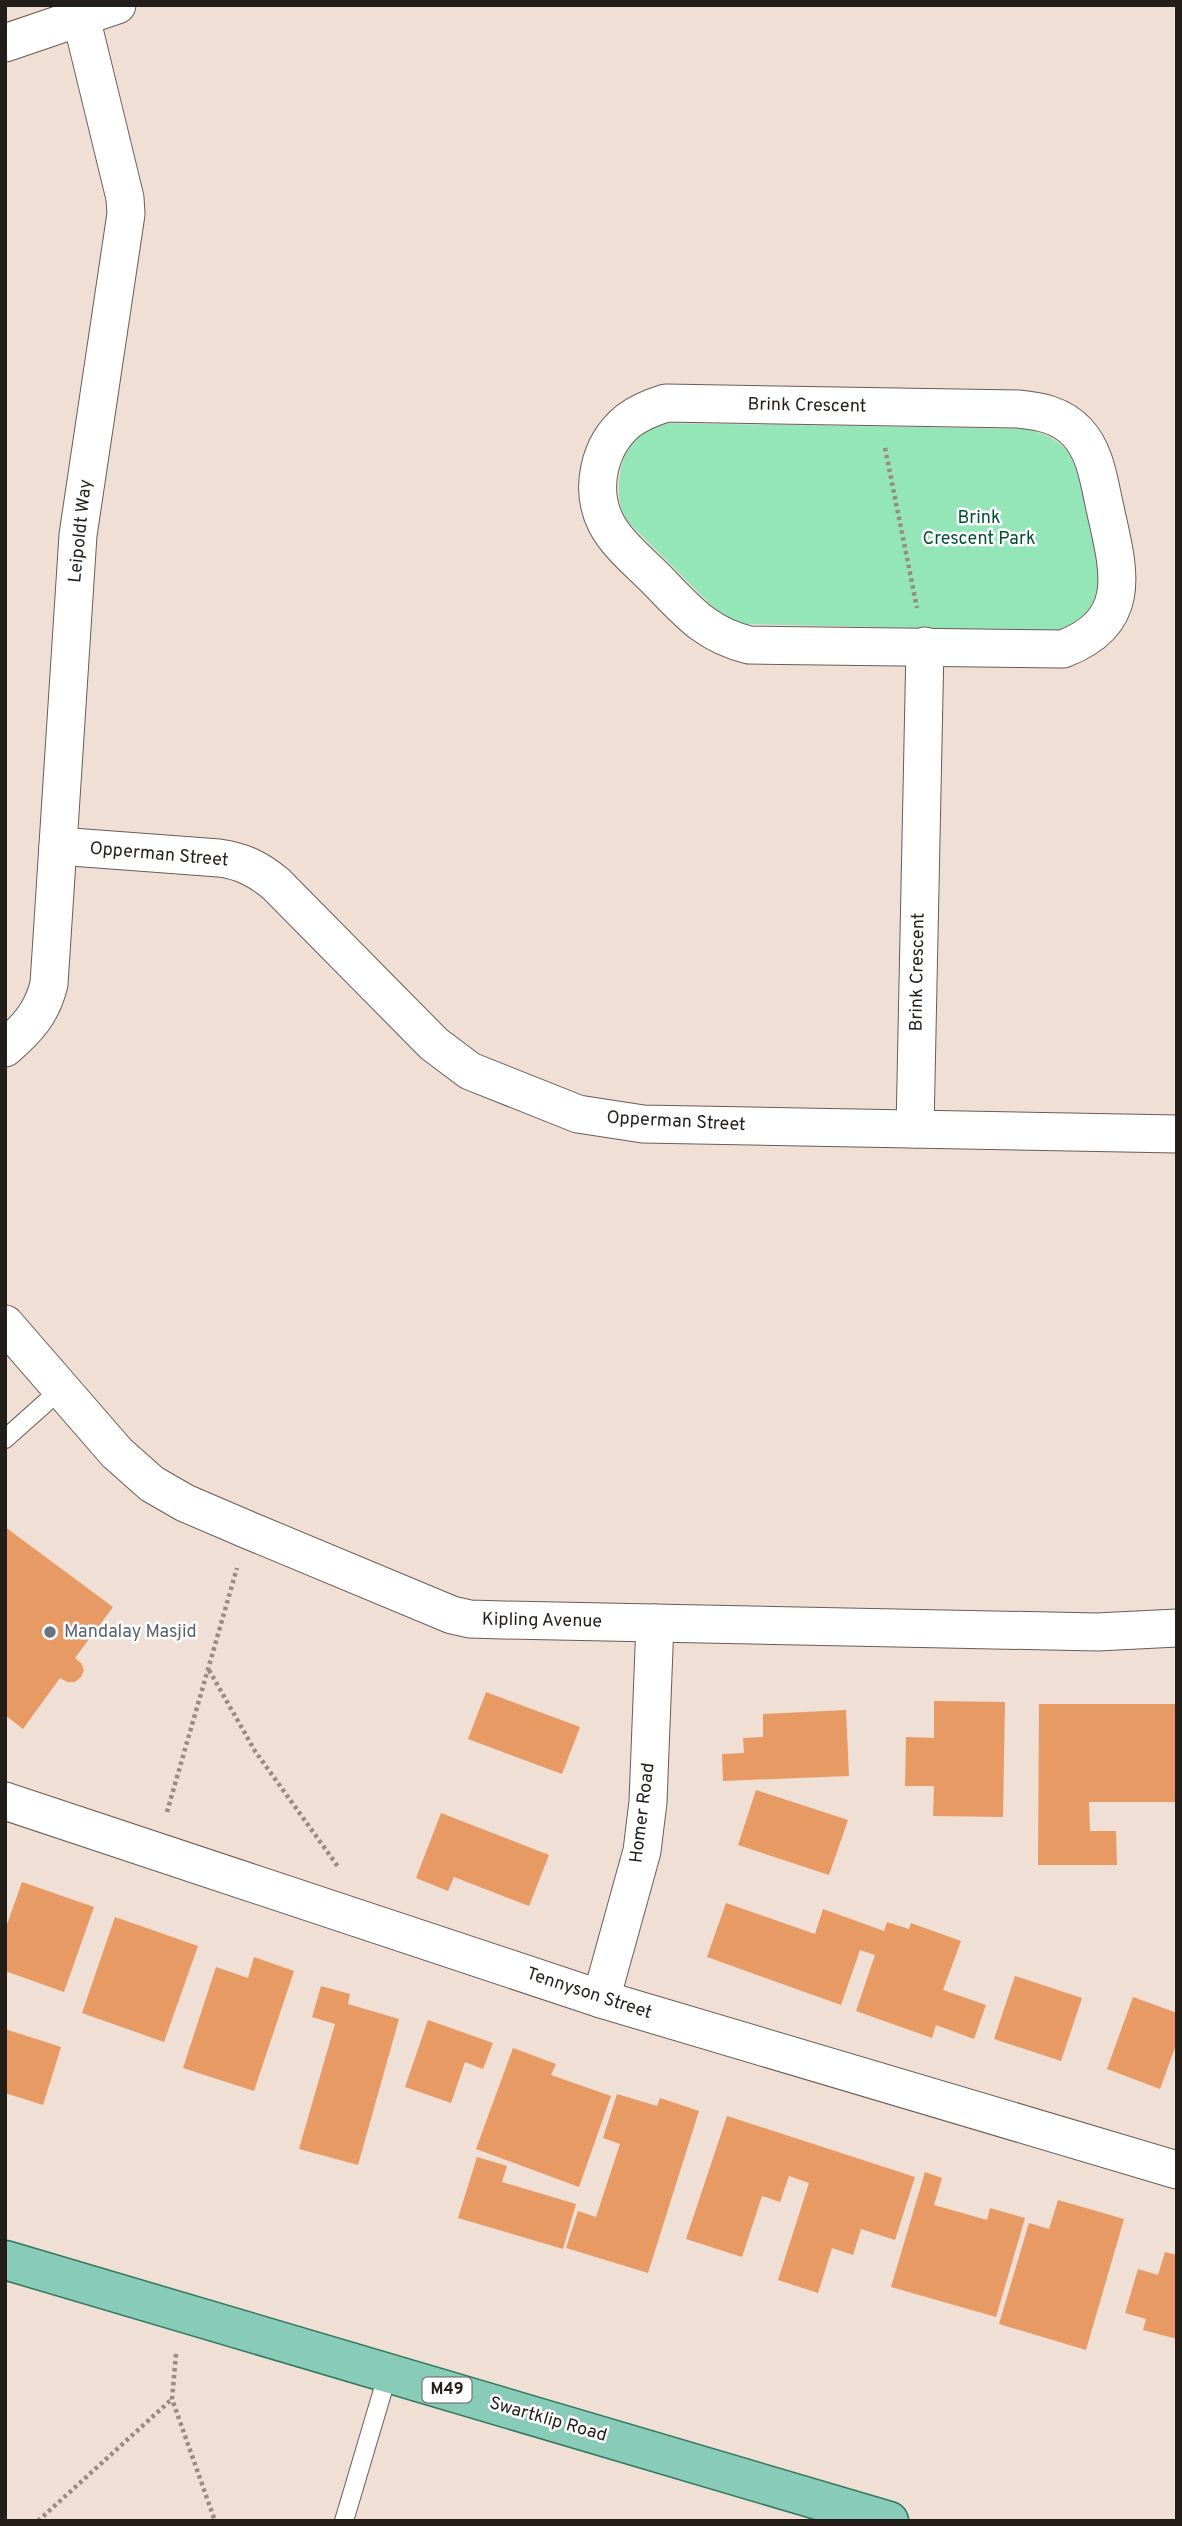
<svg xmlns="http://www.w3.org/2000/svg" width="1182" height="2526" font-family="Overpass,sans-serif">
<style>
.green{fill:#94e6b9}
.building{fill:#e89a65}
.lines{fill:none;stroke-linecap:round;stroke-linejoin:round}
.lane-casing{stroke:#6b5c53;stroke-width:20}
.street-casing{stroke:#6b5c53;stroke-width:39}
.primary-casing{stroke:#317861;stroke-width:41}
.path{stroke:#978b83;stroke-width:4.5;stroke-dasharray:3.5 3.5;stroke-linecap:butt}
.lane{stroke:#fff;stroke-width:18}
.street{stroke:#fff;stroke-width:37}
.primary{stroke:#88cbb7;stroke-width:38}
.worship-dot{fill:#6b7280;stroke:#fff;stroke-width:2.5}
.labels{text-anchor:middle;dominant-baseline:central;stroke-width:5;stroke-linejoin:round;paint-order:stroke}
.shield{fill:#fff;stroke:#66625f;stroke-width:2}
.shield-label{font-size:16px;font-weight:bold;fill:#241e1a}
.street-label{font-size:18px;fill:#241e1a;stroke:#fff}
.park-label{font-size:18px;fill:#005031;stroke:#fff}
.worship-label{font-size:18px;fill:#5b616d;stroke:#fff;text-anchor:start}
</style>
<rect width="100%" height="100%" fill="#f0dfd4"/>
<path class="green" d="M 664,423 L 1026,429 C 1050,434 1065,444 1079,465 C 1083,486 1088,507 1093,528 C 1103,574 1110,611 1056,631 L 742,624 L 722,616 L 628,522 C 620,509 618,499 619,485 C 621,451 632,434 664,423 Z"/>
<g class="building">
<polygon points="5,1527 113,1607 75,1658 81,1663 84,1670 81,1677 75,1682 67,1682 60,1678 23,1729 5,1715"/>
<polygon points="486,1692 580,1727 562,1774 468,1739"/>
<polygon points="934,1701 1005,1702 1003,1817 933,1816 934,1786 905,1786 906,1737 934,1738"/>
<polygon points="1039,1704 1177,1704 1177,1802 1089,1802 1090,1831 1116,1831 1117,1865 1038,1865"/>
<polygon points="846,1710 849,1776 723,1781 722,1754 744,1753 743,1738 763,1737 763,1714"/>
<polygon points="756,1790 848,1820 829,1875 738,1845"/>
<polygon points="441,1813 549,1855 529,1906 454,1877 448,1891 416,1878"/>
<polygon points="22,1882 94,1907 64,1992 5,1971 5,1930"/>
<polygon points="726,1903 815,1934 823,1909 884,1931 887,1922 909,1929 911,1923 961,1941 943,1990 986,2005 974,2039 936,2025 932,2038 856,2011 875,1955 860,1950 841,2005 707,1957"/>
<polygon points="115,1917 198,1946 164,2042 82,2013"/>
<polygon points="254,1957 294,1971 254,2091 183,2068 216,1967 248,1978"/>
<polygon points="1015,1976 1082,1998 1061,2061 994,2039"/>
<polygon points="321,1986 350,1994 348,2004 399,2019 358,2165 299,2149 335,2024 312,2017"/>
<polygon points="1133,1997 1177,2013 1177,2042 1160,2089 1107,2069"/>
<polygon points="428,2020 493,2043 483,2069 465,2062 451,2103 405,2087"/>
<polygon points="5,2029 61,2047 43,2105 5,2093"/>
<polygon points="513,2048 556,2064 551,2075 611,2096 579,2187 476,2149"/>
<polygon points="617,2094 657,2106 660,2098 699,2111 648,2273 566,2248 578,2211 596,2217 620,2144 603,2138"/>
<polygon points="727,2116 915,2177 895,2240 861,2229 853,2255 832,2248 818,2293 778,2280 809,2183 789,2176 780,2202 762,2196 742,2257 686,2239"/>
<polygon points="477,2157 507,2166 502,2182 576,2204 563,2249 458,2218"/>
<polygon points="925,2172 942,2178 934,2205 987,2220 990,2208 1025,2218 996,2317 891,2287"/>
<polygon points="1058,2200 1124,2219 1086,2350 999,2324 1029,2223 1049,2229"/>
<polygon points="1165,2252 1177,2255 1177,2339 1143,2330 1146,2319 1125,2313 1138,2269 1158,2275"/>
</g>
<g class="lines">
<defs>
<g id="lane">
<polyline points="5,1439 61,1389"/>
<polyline points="344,2521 388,2373"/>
</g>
<g id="street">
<polyline points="5,43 117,5"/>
<path d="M 666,403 L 1018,409 C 1040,411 1061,415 1077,432 C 1096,452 1099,482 1105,508 C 1118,568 1136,621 1063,649 L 749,645 C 707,635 688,612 659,582 C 642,564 618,546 606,523 C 589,489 599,445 628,421 C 640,412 653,407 666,403 Z"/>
<path d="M 58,846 L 219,858 C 242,861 258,869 276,884 L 434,1044 L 470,1071 L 578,1114 L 643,1124 L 1177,1134"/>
<path d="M 5,1048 C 27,1029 42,1013 49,984 L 78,535 L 126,214 L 125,198 L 78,5"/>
<polyline points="915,1129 925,646"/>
<polyline points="5,1324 117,1453 152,1484 185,1503 248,1530 452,1615 470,1619 503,1620 1097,1632 1177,1628"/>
<polyline points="5,1801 601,1999 1177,2170"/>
<polyline points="601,1999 642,1851 648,1802 655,1623"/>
</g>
<polyline id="primary" points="5,2260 889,2521"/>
</defs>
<use href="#lane" class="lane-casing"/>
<use href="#street" class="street-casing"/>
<use href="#primary" class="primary-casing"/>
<g class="path">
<polyline points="885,448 917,608"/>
<polyline points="209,1670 255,1751 339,1868"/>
<polyline points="167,1812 237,1568"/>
<polyline points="176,2354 172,2399 215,2521"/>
<polyline points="38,2521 172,2399"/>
</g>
<use href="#lane" class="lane"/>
<use href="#street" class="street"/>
<use href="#primary" class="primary"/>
</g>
<circle class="worship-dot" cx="50" cy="1632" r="7"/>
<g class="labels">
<rect class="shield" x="422.5" y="2377.5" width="49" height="25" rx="5"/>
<g class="shield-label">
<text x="447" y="2390">M49</text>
</g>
<g class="street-label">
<text transform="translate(807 406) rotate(1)">Brink Crescent</text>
<text transform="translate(81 531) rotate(-84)">Leipoldt Way</text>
<text transform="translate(159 855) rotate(5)">Opperman Street</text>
<text transform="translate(918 972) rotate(-89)">Brink Crescent</text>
<text transform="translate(676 1122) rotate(3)">Opperman Street</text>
<text transform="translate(542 1621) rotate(1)">Kipling Avenue</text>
<text transform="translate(643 1813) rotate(-83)">Homer Road</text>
<text transform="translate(589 1994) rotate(18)">Tennyson Street</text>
<text transform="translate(548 2420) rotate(16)">Swartklip Road</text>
</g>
<g class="park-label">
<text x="979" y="518">Brink<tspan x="979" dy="21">Crescent Park</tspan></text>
</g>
<g class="worship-label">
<text x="64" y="1632">Mandalay Masjid</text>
</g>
</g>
<rect width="1182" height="2526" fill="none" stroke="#241e1a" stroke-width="14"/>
</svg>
